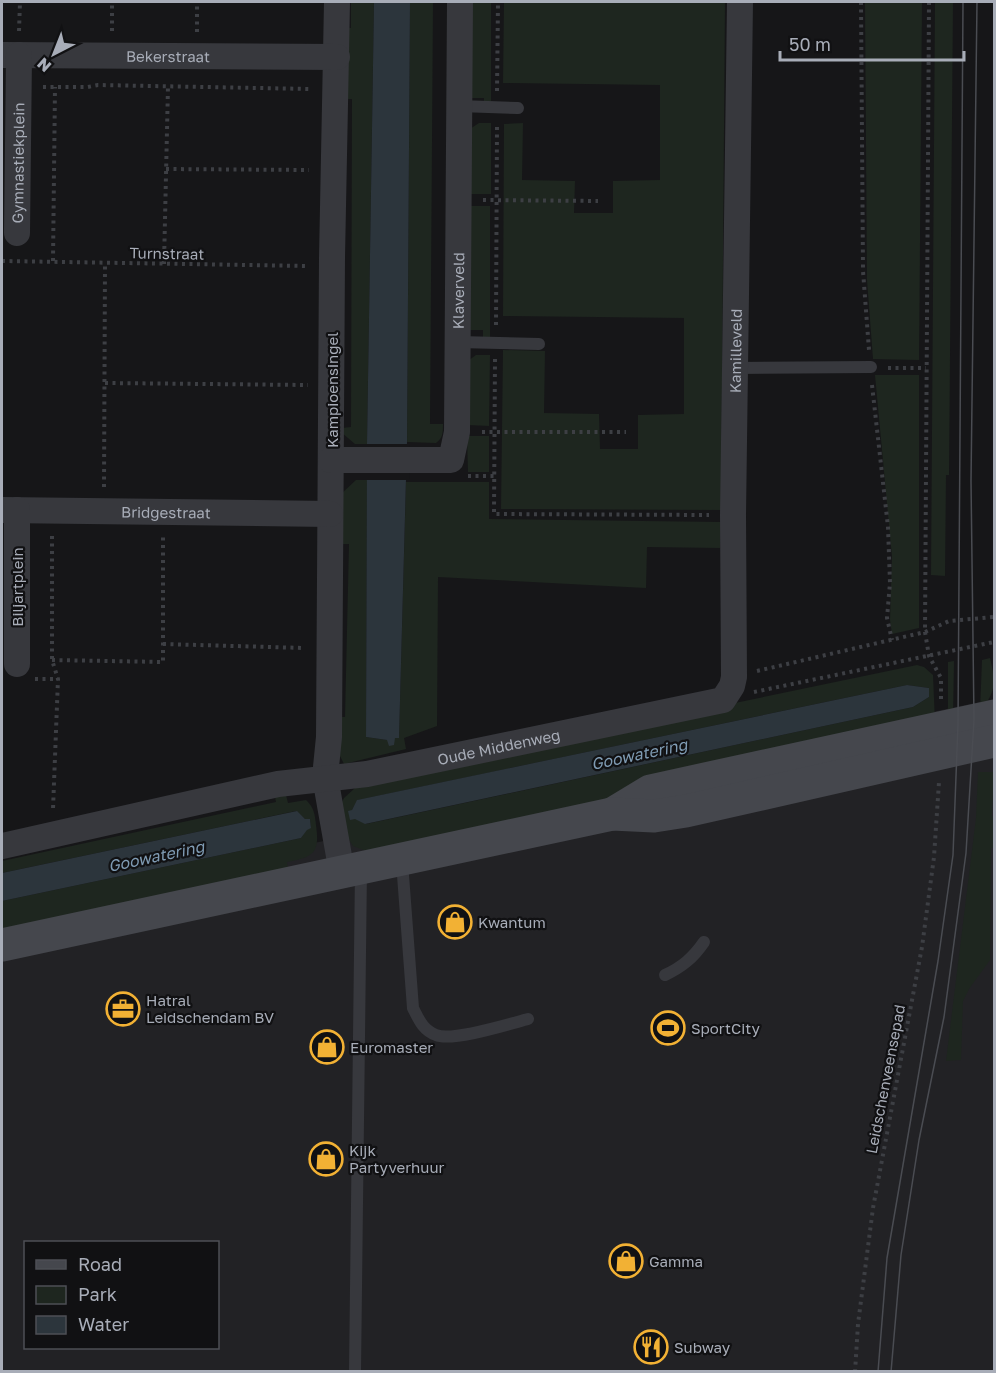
<svg xmlns="http://www.w3.org/2000/svg" width="996" height="1373" font-family="'Golos Text',sans-serif">
<style>
.built{fill:#222225;fill-rule:evenodd}
.green{fill:#1e261f;fill-rule:evenodd}
.water{fill:#2c353c}
.pier{fill:#161618}
.lines{fill:none;stroke-linecap:round;stroke-linejoin:round}
.path{stroke:#3d3f44;stroke-width:4;stroke-dasharray:3 4.5;stroke-linecap:butt}
.lane{stroke:#37383d;stroke-width:12}
.street{stroke:#37383d;stroke-width:26}
.secondary{stroke:#45474d;stroke-width:33}
.tram{stroke:#4a4c52;stroke-width:1.5}
.labels{text-anchor:middle;dominant-baseline:central;stroke-width:4.5;stroke-linejoin:round;paint-order:stroke}
.street-label{font-size:15px;fill:#a8adb8;stroke:#111113}
.poi-label{font-size:15px;fill:#a8adb8;stroke:#111113;text-anchor:start}
.water-label{font-size:16px;font-style:italic;fill:#7f9bb3;stroke:#111113}
</style>
<rect width="100%" height="100%" fill="#161618"/>
<path class="built" d="M 994,699 L 994,1371 L 2,1371 L 2,909 ZM 26,1242 L 218,1242 L 218,1348 L 26,1348 Z"/>
<g class="green">
<polygon points="351,2 374,2 367,444 355,444 341,432 342,428 351,427 352,99 344,99 344,28 351,28"/>
<path d="M 410,2 L 433,2 L 430,424 L 443,424 C 443,432 443,438 436,443 L 407,442 Z"/>
<polygon points="470,2 491,2 491,104 484,104 484,98 470,98"/>
<polygon points="504,2 725,2 721,510 501,509 503,350 545,351 544,413 599,414 600,449 638,449 638,415 684,414 684,318 503,316 504,124 523,123 522,180 575,181 574,213 613,213 613,181 660,180 660,85 503,83"/>
<polygon points="865,2 922,2 919,360 873,359 867,280"/>
<polygon points="935,2 953,2 949,475 946,475 945,576 931,575"/>
<polygon points="479,123 491,123 491,194 469,194 470,129"/>
<polygon points="469,206 490,206 490,339 483,339 483,330 468,330"/>
<polygon points="476,355 490,355 489,426 468,425 468,361"/>
<polygon points="875,375 919,375 919,628 892,634 890,620 892,557"/>
<polygon points="467,436 489,436 489,472 468,472"/>
<polygon points="356,480 367,480 366,737 387,740 399,737 406,482 489,482 489,519 721,522 720,548 647,547 646,588 438,577 437,726 404,738 406,749 344,764 340,756 339,717 345,717 349,544 341,544 341,494"/>
<path d="M 990,658 C 996,683 996,692 980,711 L 982,660 Z"/>
<polygon points="954,661 953,718 948,719 948,662"/>
<path d="M 917,665 L 924,667 L 933,675 L 935,722 L 608,803 L 366,851 L 353,846 L 345,833 L 340,806 L 344,798 L 355,788 L 720,710 L 730,704 ZM 907,685 L 929,688 L 929,697 L 913,707 L 366,824 L 352,810 L 358,800 Z"/>
<polygon points="978,772 994,772 992,816 994,817 994,848 991,848 990,960 969,989 963,1001 961,1060 946,1061 976,818"/>
<path d="M 286,795 L 288,803 L 306,800 C 314,807 315,815 316,825 C 320,853 314,857 287,862 L 288,869 L 2,930 L 2,901 L 301,838 L 307,829 L 311,827 L 310,819 L 305,819 L 296,811 L 2,873 L 2,861 L 276,802 L 275,797 Z"/>
</g>
<g class="water">
<polygon points="374,2 410,2 407,442 399,738 395,738 394,745 389,746 387,740 366,737 367,444"/>
<polygon points="907,685 929,688 929,697 913,707 365,824 355,819 350,820 348,811 352,810 357,800"/>
<polygon points="297,811 305,819 310,819 311,828 307,830 301,838 2,901 2,873"/>
</g>
<polygon class="pier" points="364,444 410,444 409,480 364,480"/>
<g class="lines">
<g class="path">
<polyline points="861,2 863,271 869,350"/>
<polyline points="929,2 925,632 929,656 941,678 941,699"/>
<polyline points="19,31 20,2"/>
<polyline points="112,31 112,2"/>
<polyline points="197,32 197,2"/>
<polyline points="43,87 88,87 98,85 311,89"/>
<polyline points="497,91 498,2"/>
<polyline points="166,169 309,170"/>
<polyline points="483,200 598,201"/>
<polyline points="2,261 308,266"/>
<polyline points="53,261 55,87"/>
<polyline points="164,264 168,86"/>
<polyline points="496,325 497,125"/>
<polyline points="495,359 494,514 709,515"/>
<polyline points="888,368 926,368"/>
<polyline points="105,383 308,385"/>
<polyline points="872,385 888,527 890,583 887,618 892,640"/>
<polyline points="482,432 626,432"/>
<polyline points="468,476 494,476"/>
<polyline points="104,487 105,264"/>
<polyline points="52,536 52,660 58,679 53,809"/>
<polyline points="163,644 305,648"/>
<polyline points="52,660 163,662 163,536"/>
<polyline points="757,671 925,632 949,621 994,617"/>
<polyline points="35,679 58,679"/>
<polyline points="754,692 994,642"/>
<polyline points="855,1372 858,1324 873,1208 922,947 934,857 939,782"/>
</g>
<g class="lane">
<polyline points="459,106 518,108"/>
<polyline points="458,342 539,344"/>
<polyline points="736,368 871,367"/>
<path d="M 402,862 L 413,1008 C 419,1020 423,1030 436,1035 C 452,1042 509,1024 528,1019"/>
<path d="M 665,975 C 682,967 693,958 704,942"/>
<polyline points="355,1372 361,869"/>
</g>
<g class="street">
<polyline points="337,2 332,258 329,737 325,777 342,873"/>
<path id="s1" d="M 2,55 L 337,57"/>
<path id="s2" d="M 17,233 L 19,55"/>
<path id="s3" d="M 331,460 L 451,460 L 457,432 L 460,2"/>
<path id="s4" d="M 2,510 L 330,514"/>
<polyline points="17,664 17,510"/>
<path id="s5" d="M 2,846 L 278,784 L 367,774 L 723,700 L 732,686 L 734,677 L 733,515 L 740,2"/>
</g>
<g class="secondary">
<polyline points="612,814 650,791 994,716"/>
<polyline points="2,945 612,814 654,816 686,811 994,741"/>
</g>
<g class="tram">
<polyline points="878,1372 887,1258 938,961 953,855 958,724 963,2"/>
<polyline points="891,1372 901,1255 919,1140 944,1017 966,853 974,720 971,481 977,2"/>
</g>
</g>
<defs>
<symbol id="shop-ring" viewBox="-11 -11 22 22"><circle r="9.5" fill="#111113" stroke="#f2b134" stroke-width="1.5"/><path d="M-5-2.5h2.3a2.7 3.5 0 0 1 5.4 0H5L5.5 6h-11ZM-1.5-2.5h3a1.5 2.3 0 0 0-3 0Z" fill="#f2b134"/></symbol>
<symbol id="office-ring" viewBox="-11 -11 22 22"><circle r="9.5" fill="#111113" stroke="#f2b134" stroke-width="1.5"/><path d="M-6-3h4V-5.5h4V-3h4V5H-6ZM-1-4.5V-3h2v-1.5ZM-6 0V1H6V0Z" fill="#f2b134"/></symbol>
<symbol id="stadium-ring" viewBox="-11 -11 22 22"><circle r="9.5" fill="#111113" stroke="#f2b134" stroke-width="1.5"/><path d="M0-5a6.5 5 0 1 0 0 10a6.5 5 0 1 0 0-10ZM-3.5-1.8h7v3.6h-7Z" fill="#f2b134"/></symbol>
<symbol id="restaurant-ring" viewBox="-11 -11 22 22"><circle r="9.5" fill="#111113" stroke="#f2b134" stroke-width="1.5"/><path d="M-5-6h1v4h1v-4h1v4h1v-4h1v5L-1.5 .5V6h-2V.5L-5-1ZM5-6V6H3V1.5H1.5Q1.5-4 5-6Z" fill="#f2b134"/></symbol>
</defs>
<g fill-rule="evenodd">
<use href="#shop-ring" x="436" y="903" width="38" height="38"/>
<use href="#office-ring" x="104" y="990" width="38" height="38"/>
<use href="#stadium-ring" x="649" y="1009" width="38" height="38"/>
<use href="#shop-ring" x="308" y="1028" width="38" height="38"/>
<use href="#shop-ring" x="307" y="1140" width="38" height="38"/>
<use href="#shop-ring" x="607" y="1242" width="38" height="38"/>
<use href="#restaurant-ring" x="632" y="1328" width="38" height="38"/>
</g>
<g class="labels">
<g class="street-label">
<text stroke="none"><textPath href="#s1" startOffset="166">Bekerstraat</textPath></text>
<text stroke="none"><textPath href="#s2" startOffset="70">Gymnastiekplein</textPath></text>
<text transform="translate(167 253) rotate(1)">Turnstraat</text>
<text stroke="none"><textPath href="#s3" startOffset="290">Klaverveld</textPath></text>
<text stroke="none"><textPath href="#s5" startOffset="1088">Kamilleveld</textPath></text>
<text transform="translate(332 390) rotate(-90)">Kampioensingel</text>
<text stroke="none"><textPath href="#s4" startOffset="164">Bridgestraat</textPath></text>
<text transform="translate(17 587) rotate(-90)">Biljartplein</text>
<text stroke="none"><textPath href="#s5" startOffset="507">Oude Middenweg</textPath></text>
<text transform="translate(885 1079) rotate(-79)">Leidschenveensepad</text>
</g>
<g class="poi-label">
<text x="478" y="922">Kwantum</text>
<text x="146" y="1000">Hatral<tspan x="146" dy="17">Leidschendam BV</tspan></text>
<text x="691" y="1028">SportCity</text>
<text x="350" y="1047">Euromaster</text>
<text x="349" y="1150">Kijk<tspan x="349" dy="17">Partyverhuur</tspan></text>
<text x="649" y="1261">Gamma</text>
<text x="674" y="1347">Subway</text>
</g>
<g class="water-label">
<text transform="translate(639 754) rotate(-12)">Goowatering</text>
<text transform="translate(156 856) rotate(-12)">Goowatering</text>
</g>
</g>
<rect width="996" height="1373" fill="none" stroke="#a8adb8" stroke-width="6"/>
<rect x="24" y="1241" width="195" height="108" fill="#111113" stroke="#4d4f55" stroke-width="1.5"/>
<rect x="36" y="1260" width="30" height="9" fill="#45474d" stroke="#4d4f55" stroke-width="1.5"/>
<text x="78" y="1271" font-size="18" fill="#a8adb8">Road</text>
<rect x="36" y="1286" width="30" height="18" fill="#1e261f" stroke="#4d4f55" stroke-width="1.5"/>
<text x="78" y="1301" font-size="18" fill="#a8adb8">Park</text>
<rect x="36" y="1316" width="30" height="18" fill="#2c353c" stroke="#4d4f55" stroke-width="1.5"/>
<text x="78" y="1331" font-size="18" fill="#a8adb8">Water</text>
<g transform="translate(54 54) rotate(222)" stroke="#111113" stroke-width="4.5" paint-order="stroke">
<path d="M0-4.5L10 22L0 15L-10 22Z" fill="#a8adb8"/>
<text y="-9" font-size="16" font-weight="bold" text-anchor="middle" fill="#a8adb8">N</text>
</g>
<path d="M780 51v9h184v-9" fill="none" stroke="#a8adb8" stroke-width="3"/>
<text x="789" y="51" font-size="18" fill="#a8adb8" stroke="#111113" stroke-width="4.5" paint-order="stroke">50 m</text>
</svg>
